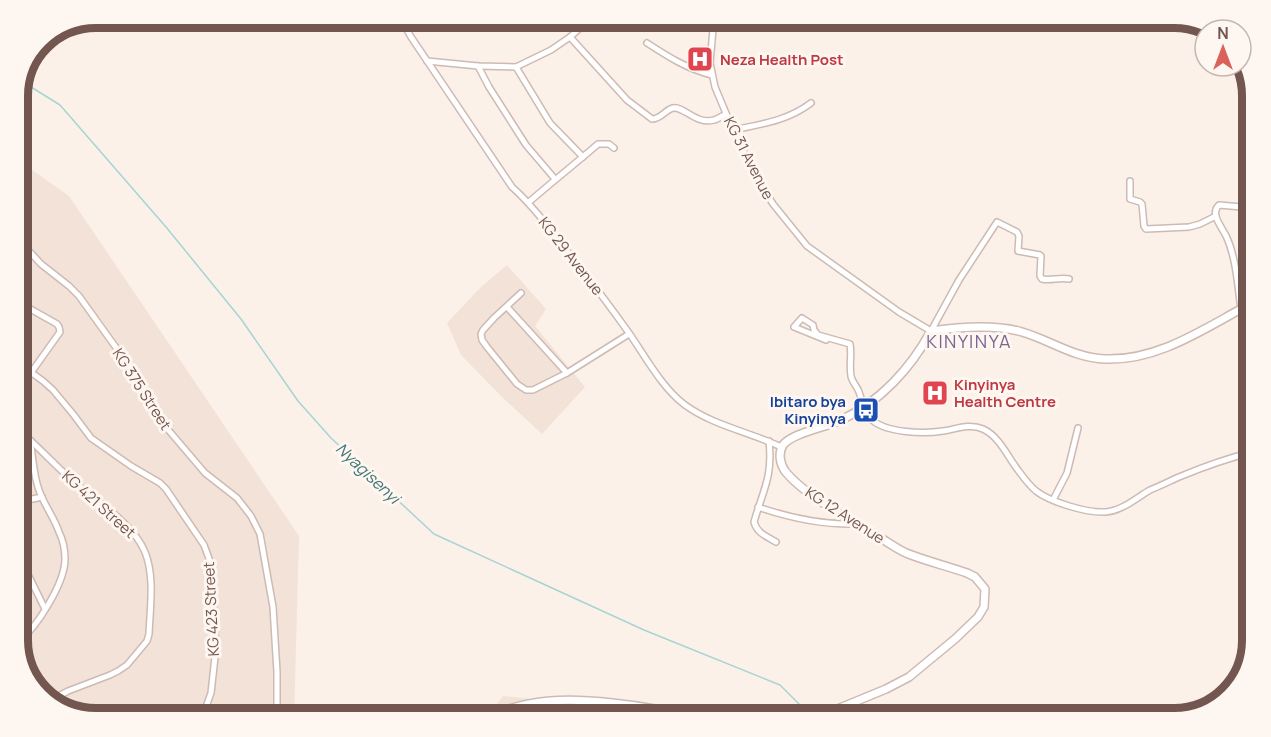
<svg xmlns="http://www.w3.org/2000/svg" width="1271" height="737" font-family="Manrope,sans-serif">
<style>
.residential{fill:#f2e2d8}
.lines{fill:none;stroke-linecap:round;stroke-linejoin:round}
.stream{stroke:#a6d4d4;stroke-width:1.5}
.minor-casing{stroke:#cebab3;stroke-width:8}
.tertiary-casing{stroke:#cebab3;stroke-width:10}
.minor{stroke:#fff;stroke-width:5}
.tertiary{stroke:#fff;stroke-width:7}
.labels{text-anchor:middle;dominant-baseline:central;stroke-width:6;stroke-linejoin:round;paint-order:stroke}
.health-label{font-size:15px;font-weight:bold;fill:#be3a42;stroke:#fef6f0;text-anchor:start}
.street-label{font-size:15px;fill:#73564f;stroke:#fef6f0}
.transit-label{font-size:15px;font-weight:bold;fill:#164399;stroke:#fef6f0;text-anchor:end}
.water-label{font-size:16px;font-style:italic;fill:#437677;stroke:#fef6f0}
.quarter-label{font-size:18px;letter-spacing:1.5px;fill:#7b668f;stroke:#fef6f0}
.rim{fill:none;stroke:#73564f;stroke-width:8}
</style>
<rect width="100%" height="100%" fill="#fbf1e9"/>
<g class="residential">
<polygon points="18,160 69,196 299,536 294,719 97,719 57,708 29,680 18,645"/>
<polygon points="507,265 546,309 535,326 585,387 542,434 502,397 461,355 447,323 481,287"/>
<polygon points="503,696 667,713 684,719 485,719"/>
</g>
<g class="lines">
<polyline class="stream" points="23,82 60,105 166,227 241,319 298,401 331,438 434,534 644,630 780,685 803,708 817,715"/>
<defs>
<g id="minor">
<path d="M 400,18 L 411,37 L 512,187 C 531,204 545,222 560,242 C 584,272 607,302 629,333 C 645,356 662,388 685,405 C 714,426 750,432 781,447"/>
<path d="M 714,18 L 710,63 L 715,87 L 733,130 L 759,182 L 773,204 L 807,246 L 899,312 L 931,331 L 959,280 L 997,222 L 1017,232 L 1019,236 L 1018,251 L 1040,255 L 1041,256 L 1040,276 L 1042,279 C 1051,281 1059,277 1069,279"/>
<path d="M 570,37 L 627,100 L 652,119 C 661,119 665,110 673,108 C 684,106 696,125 714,120 C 718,119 722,116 726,114"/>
<path d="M 647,43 C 667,56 687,69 712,75"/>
<polyline points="427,61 478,66 516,67 551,50 570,37 588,21"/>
<polyline points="478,66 489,87 526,145 555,179"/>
<polyline points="516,67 550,123 583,157"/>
<path d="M 733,130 C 762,124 787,121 811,103"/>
<polyline points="1130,181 1130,199 1140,202 1142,204 1144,226 1146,229 1189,227 1200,224 1216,216"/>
<path d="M 529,202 C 552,182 575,164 598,144 L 609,144 L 614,148"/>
<polyline points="18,239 41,264 69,286 79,296 127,363 148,402 165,426 205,473 237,498 251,516 260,534 273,607 277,672 277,704 274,719"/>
<polyline points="521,293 494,318 483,330 481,334 482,340 487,347 517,384 526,390 533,390 567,373 629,334"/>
<polyline points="18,302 57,324 59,327 60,332 18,391"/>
<polyline points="507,307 567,373"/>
<path d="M 1241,309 C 1238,288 1236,258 1227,238 C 1223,228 1209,214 1219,205 L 1253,208"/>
<path d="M 826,340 L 794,327 L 802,318 L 813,325 L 814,330 L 818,335 L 850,344 C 852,354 849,365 851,376 C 852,382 857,386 859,392 C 864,404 860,410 872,420 C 887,433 924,434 943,431 C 956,429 970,423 983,429 C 1000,437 1007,456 1018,470 C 1023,477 1029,485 1036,491 C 1050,502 1087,513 1105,512 C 1122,511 1136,498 1150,490 C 1160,486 1170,481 1179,477 C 1203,467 1228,458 1253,452"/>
<polyline points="18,363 43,381 53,390 73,414 91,438 131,466 160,483 166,489 204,545 211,564 216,648 211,693 203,715 200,719"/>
<path d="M 18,430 L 30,440 C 33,456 33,474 39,490 C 44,505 54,517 59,532 C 63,540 65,550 65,559 C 65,583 37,627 18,643"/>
<path d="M 30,440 C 44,453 58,468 73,481 C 96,501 133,523 145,552 C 155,577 150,608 149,634 L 147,641 L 127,665 L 118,671 L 110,675 L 68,691 L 50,701"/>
<path d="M 769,441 C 773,477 763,490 754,522 C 757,533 766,536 776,542"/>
<polyline points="1053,500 1067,473 1078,428"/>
<polyline points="18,502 42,497"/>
<path d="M 758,507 C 790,518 823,525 857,524"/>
<polyline points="18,554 45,609"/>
</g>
<g id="tertiary">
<path d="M 485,719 C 526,698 568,698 612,703 C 642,706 670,711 699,719"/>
<path d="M 813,719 L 886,689 L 909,677 L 955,639 L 978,617 L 984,607 L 985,589 L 975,577 L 967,573 C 947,566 926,561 906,553 C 895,548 885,540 874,534 C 849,519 803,494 785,471 C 780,464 778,453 783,445 C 792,433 827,427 841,420 C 880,402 911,368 931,331 C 959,327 995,324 1022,332 C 1050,340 1074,358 1105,359 C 1155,361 1199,332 1241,309 L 1253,305"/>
</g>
</defs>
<use href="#minor" class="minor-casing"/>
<use href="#tertiary" class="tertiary-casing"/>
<use href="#minor" class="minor"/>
<use href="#tertiary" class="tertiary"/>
</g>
<defs>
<symbol id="hospital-square" viewBox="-11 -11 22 22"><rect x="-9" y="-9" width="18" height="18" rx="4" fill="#e0444e" stroke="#fef6f0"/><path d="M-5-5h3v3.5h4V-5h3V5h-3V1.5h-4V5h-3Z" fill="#fff"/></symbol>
<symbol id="bus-square" viewBox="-11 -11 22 22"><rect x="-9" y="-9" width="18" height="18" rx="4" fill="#1a4fb4" stroke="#fef6f0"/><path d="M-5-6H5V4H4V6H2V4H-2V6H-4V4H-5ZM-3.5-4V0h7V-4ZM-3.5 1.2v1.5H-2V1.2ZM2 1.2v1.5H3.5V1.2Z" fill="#fff"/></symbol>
</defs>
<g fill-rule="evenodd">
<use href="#hospital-square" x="685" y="44" width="30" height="30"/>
<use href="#hospital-square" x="920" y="378" width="30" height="30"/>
<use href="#bus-square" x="851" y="395" width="30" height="30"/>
</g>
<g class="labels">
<g class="health-label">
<text x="720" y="59">Neza Health Post</text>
<text x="954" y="384">Kinyinya<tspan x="954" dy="17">Health Centre</tspan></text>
</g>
<g class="street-label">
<text transform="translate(749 158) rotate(63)">KG 31 Avenue</text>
<text transform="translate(571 256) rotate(52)">KG 29 Avenue</text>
<text transform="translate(142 389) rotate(57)">KG 375 Street</text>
<text transform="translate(99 504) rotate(42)">KG 421 Street</text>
<text transform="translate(845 515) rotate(33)">KG 12 Avenue</text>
<text transform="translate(211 609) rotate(-93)">KG 423 Street</text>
</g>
<g class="transit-label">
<text x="846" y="401">Ibitaro bya<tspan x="846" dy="17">Kinyinya</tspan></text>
</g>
<g class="water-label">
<text transform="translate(368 473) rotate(43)">Nyagisenyi</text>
</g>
<g class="quarter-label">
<text x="969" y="341">KINYINYA</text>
</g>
</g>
<path d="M0 0H1271V737H0ZM96 28H1174A68 68 0 0 1 1242 96V640A68 68 0 0 1 1174 708H96A68 68 0 0 1 28 640V96A68 68 0 0 1 96 28Z" fill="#fef6f0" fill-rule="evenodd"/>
<path class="rim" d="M96 28H1174A68 68 0 0 1 1242 96V640A68 68 0 0 1 1174 708H96A68 68 0 0 1 28 640V96A68 68 0 0 1 96 28Z"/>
<g transform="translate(1223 48)"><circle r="28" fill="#fef6f0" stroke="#c6b6b0" stroke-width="1.5"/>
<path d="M0-4.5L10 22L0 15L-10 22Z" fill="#da625a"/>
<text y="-9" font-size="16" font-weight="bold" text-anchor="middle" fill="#73564f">N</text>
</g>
</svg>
